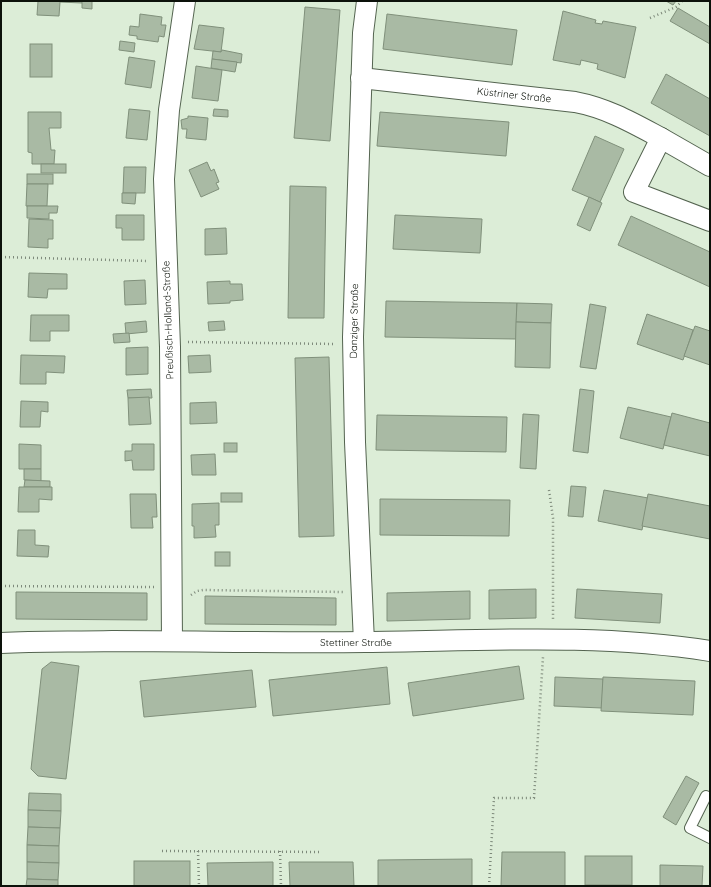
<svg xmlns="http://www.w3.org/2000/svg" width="711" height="887" font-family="Quicksand,sans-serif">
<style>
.building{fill:#a9baa4;stroke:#80907b}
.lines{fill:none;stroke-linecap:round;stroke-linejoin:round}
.lane-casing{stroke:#546450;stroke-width:12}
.street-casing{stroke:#546450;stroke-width:22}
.path{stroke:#7d897a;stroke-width:2.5;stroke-dasharray:1 3;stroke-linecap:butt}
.lane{stroke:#fff;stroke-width:10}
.street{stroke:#fff;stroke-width:20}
.labels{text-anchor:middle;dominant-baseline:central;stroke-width:3;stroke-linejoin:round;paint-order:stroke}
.street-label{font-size:10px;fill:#0c120a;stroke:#fff}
</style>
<rect width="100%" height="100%" fill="#dcedd7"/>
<g class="building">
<polygon points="38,1 82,1 82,3 60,2 59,16 37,15"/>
<polygon points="82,1 92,1 92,9 82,8"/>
<polygon points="666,1 676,1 673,5"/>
<polygon points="305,7 340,10 330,141 294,138"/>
<polygon points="678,8 710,27 710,44 670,21"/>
<polygon points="563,11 596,20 595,23 602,24 603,21 636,27 625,78 597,69 598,64 581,60 580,65 553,60"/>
<polygon points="140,14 162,17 161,25 166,25 164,37 159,36 158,42 137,39 137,36 129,35 130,26 139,27"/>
<polygon points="387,14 517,30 512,65 383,49"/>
<polygon points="199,25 224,28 221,52 194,49"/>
<polygon points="120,41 135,43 134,52 119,50"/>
<rect x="30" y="44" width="22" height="33"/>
<polygon points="222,50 242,54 241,63 212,59 213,51 221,52"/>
<polygon points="129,57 155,61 151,88 125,84"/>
<polygon points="212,59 237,62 235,72 211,68"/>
<polygon points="196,66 222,70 218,101 192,98"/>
<polygon points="666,74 710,99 710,136 651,103"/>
<polygon points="129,109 150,111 147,140 126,138"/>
<polygon points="214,109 228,110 228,117 213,116"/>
<polygon points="28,112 61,112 61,128 49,128 51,150 55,150 54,164 32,164 32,153 28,152"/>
<polygon points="380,112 509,122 506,156 377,146"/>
<polygon points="188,116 208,118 206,140 186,138 187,129 182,129 181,120 188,118"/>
<polygon points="595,136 624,149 600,202 572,190"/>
<polygon points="207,162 211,171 214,169 219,182 216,183 219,189 201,197 189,170"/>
<rect x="41" y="164" width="25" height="9"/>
<polygon points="124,167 146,167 145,193 123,193"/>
<rect x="27" y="174" width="26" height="10"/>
<polygon points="27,184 48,184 47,206 26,206"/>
<polygon points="290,186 326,187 324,318 288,318"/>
<polygon points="122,193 136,193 135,204 122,203"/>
<polygon points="589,197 602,203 590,231 577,225"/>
<polygon points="27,206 58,206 57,213 49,213 49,219 27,218"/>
<polygon points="116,215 144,215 144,240 122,240 122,228 116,228"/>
<polygon points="395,215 482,219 480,253 393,249"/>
<polygon points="631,216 710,252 710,287 618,245"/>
<polygon points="29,219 53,220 53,239 48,239 48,248 28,247"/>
<polygon points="226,228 227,254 205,255 205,229"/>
<polygon points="29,273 67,274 67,289 48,289 47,298 28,297"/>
<polygon points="145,280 146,304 125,305 124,281"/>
<polygon points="230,281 230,284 242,284 243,300 230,301 230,303 208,304 207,282"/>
<polygon points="386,301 517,303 516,339 385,337"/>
<polygon points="517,303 552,304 551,323 516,322"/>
<polygon points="590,304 606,307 596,369 580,367"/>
<polygon points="647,314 693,330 683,360 637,344"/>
<polygon points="31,315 69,315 69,331 50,331 50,341 30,341"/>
<polygon points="146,321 147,332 126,334 125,323"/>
<polygon points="224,321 225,330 209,331 208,322"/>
<polygon points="516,322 551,323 550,368 515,367"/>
<polygon points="695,326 710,331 710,365 684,356"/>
<polygon points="129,333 130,342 114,343 113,334"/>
<polygon points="148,347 148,374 126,375 126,348"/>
<polygon points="21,355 65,356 64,373 46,372 46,384 20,384"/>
<polygon points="210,355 211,372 189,373 188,356"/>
<polygon points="329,357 334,536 299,537 295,358"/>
<polygon points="151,389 152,398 128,398 127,390"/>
<polygon points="580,389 594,391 588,453 573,451"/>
<polygon points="149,397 151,424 129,425 128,398"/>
<polygon points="21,401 48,402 48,412 41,411 40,427 20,427"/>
<polygon points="216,402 217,423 190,424 190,403"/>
<polygon points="628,407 671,417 663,449 620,438"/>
<polygon points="672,413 710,423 710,456 664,445"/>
<polygon points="523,414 539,415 536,469 520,468"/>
<polygon points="377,415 507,417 506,452 376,450"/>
<rect x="224" y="443" width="13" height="9"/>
<polygon points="19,444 41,445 41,469 19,469"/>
<polygon points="132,444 154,444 154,470 133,470 132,460 125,461 125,451 132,451"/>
<polygon points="215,454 216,475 192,475 191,455"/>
<polygon points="24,469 41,469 41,481 24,480"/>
<polygon points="25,480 50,481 50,487 24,487"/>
<polygon points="571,486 586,487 583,517 568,516"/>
<polygon points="19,487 52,487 52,500 39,499 39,512 18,512"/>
<polygon points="604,490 648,498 642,530 598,521"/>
<rect x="221" y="493" width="21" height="9"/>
<polygon points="130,494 156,494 157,517 152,517 153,528 131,528"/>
<polygon points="648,494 710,506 710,539 642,526"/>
<polygon points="380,499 510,500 509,536 380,535"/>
<polygon points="219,503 219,525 215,525 216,537 194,538 194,526 192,526 192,504"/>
<polygon points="18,530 35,530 35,545 49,546 48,557 17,556"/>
<rect x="215" y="552" width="15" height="14"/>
<polygon points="536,589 536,618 489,619 489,590"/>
<polygon points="577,589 662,594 660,623 575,618"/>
<polygon points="470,591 470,619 387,621 387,593"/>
<polygon points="16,592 147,593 147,620 16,619"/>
<polygon points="205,596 336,598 336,625 205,624"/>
<polygon points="51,662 79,666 66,779 38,776 31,769 42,669"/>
<polygon points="519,666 524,699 413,716 408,683"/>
<polygon points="387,667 390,704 273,716 269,680"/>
<polygon points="252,670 256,707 144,717 140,681"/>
<polygon points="555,677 603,679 602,708 554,706"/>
<polygon points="603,677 695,681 693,715 601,711"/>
<polygon points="686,776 699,783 676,825 663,817"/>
<polygon points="29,793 61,794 61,811 28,810"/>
<polygon points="28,810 61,811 60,828 28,827"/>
<polygon points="28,827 60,828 59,846 27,845"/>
<polygon points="27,845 59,846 59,863 27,862"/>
<polygon points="502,852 565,852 565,886 501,886"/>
<rect x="585" y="856" width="47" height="29"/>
<polygon points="472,859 472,886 378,886 378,860"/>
<rect x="134" y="861" width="56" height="25"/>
<polygon points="27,862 59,863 58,880 27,879"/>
<polygon points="273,862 273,886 208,886 207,863"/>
<polygon points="289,862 353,862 354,886 290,886"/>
<polygon points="660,865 703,866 702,886 660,886"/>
<polygon points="27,879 58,880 58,886 26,886"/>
</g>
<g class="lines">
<defs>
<polyline id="lane" points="706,796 690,828 710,838"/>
<g id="street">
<path d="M 361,78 L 575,102 C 607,108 633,123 661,138"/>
<polyline points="710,166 661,138 634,192 710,221"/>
<polyline points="172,641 170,347 164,179 169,110 185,1"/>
<polyline points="364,642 355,442 353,337 363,33 367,1"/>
<path d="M 1,643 C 38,641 75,642 112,641 C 196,641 280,643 365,642 C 480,641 596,633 710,651"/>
</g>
</defs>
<use href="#lane" class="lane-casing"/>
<use href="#street" class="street-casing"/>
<g class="path">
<polyline points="650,18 676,7 682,1"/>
<polyline points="1,257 148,261"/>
<polyline points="188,342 335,344"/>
<polyline points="549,490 553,518 553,621"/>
<polyline points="1,586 154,587"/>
<polyline points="191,595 197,591 203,590 343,592"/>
<polyline points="162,851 322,852"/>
<polyline points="198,851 199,886"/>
<polyline points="280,851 281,886"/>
<polyline points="489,886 494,798 534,798 543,657"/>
</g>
<use href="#lane" class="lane"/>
<use href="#street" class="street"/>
</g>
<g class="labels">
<g class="street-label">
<text transform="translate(514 95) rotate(6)">Küstriner Straße</text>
<text transform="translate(168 320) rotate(-92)">Preußisch-Holland-Straße</text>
<text transform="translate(354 321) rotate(-89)">Danziger Straße</text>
<text x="356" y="642">Stettiner Straße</text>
</g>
</g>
<rect width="711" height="887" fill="none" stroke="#0c120a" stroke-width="4"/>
</svg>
